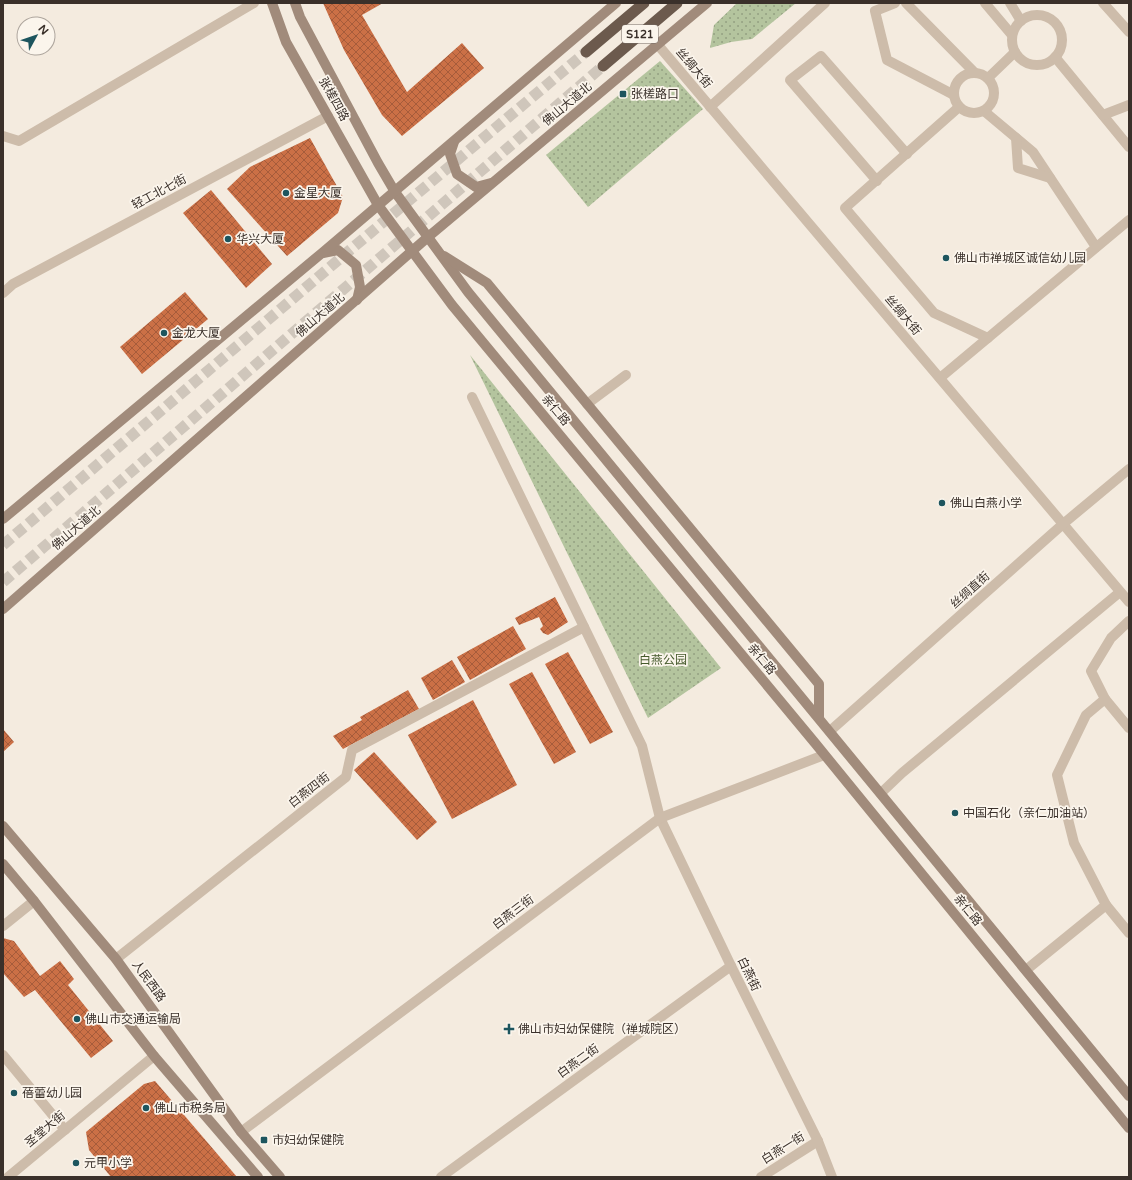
<svg xmlns="http://www.w3.org/2000/svg" width="1132" height="1180" font-family="'Varela Round','Noto Sans SC',sans-serif">
<style>
.park{fill:url(#park-dots)}
.building{fill:url(#building-cross-hatch)}
.lines{fill:none;stroke-linecap:round;stroke-linejoin:round}
.trunk-tunnel{stroke:#cfc6bb;stroke-width:11;stroke-dasharray:11 5.5;stroke-linecap:butt}
.minor{stroke:#cdbcaa;stroke-width:10}
.tertiary{stroke:#cdbcaa;stroke-width:10}
.secondary{stroke:#a18b7b;stroke-width:10}
.trunk{stroke:#6c5a4d;stroke-width:11}
.poi-dot{fill:#1d555e;stroke:#fbf5ec;stroke-width:1.5}
.labels{text-anchor:middle;dominant-baseline:central;stroke-width:3.5;stroke-linejoin:round;paint-order:stroke}
.shield{fill:#fbf5ec;stroke:#746b64;stroke-width:1}
.shield-label{font-size:11px;font-weight:bold;fill:#3a302a}
.street-label{font-size:12px;fill:#3a302a;stroke:#fbf5ec}
.poi-label{font-size:12px;fill:#3a302a;stroke:#fbf5ec;text-anchor:start}
.park-label{font-size:12px;fill:#465a2c;stroke:#fbf5ec}
</style>
<defs>
<pattern id="park-dots" width="8" height="8" patternUnits="userSpaceOnUse"><rect width="8" height="8" fill="#b4c49e"/><path d="M2 2h.1M6 6h.1" fill="none" stroke="#93a081" stroke-width="1.8" stroke-linecap="round"/></pattern>
<pattern id="building-cross-hatch" width="8" height="8" patternUnits="userSpaceOnUse"><rect width="8" height="8" fill="#cb7046"/><path d="M0 0l8 8M0 8l8-8" fill="none" stroke="#a65c3b"/></pattern>
</defs>
<rect width="100%" height="100%" fill="#f4ebdf"/>
<g class="park">
<polygon points="737,3 796,3 752,39 731,42 710,48 714,25"/>
<polygon points="660,61 703,109 588,207 546,155"/>
<polygon points="470,355 721,668 648,718"/>
</g>
<g class="building">
<polygon points="323,3 383,3 362,15 407,92 462,43 484,68 402,136 382,115 344,50"/>
<polygon points="310,138 343,197 338,213 287,256 227,189 250,167"/>
<polygon points="211,190 272,264 246,288 183,213"/>
<polygon points="185,292 208,319 142,374 120,347"/>
<polygon points="555,597 568,622 548,635 543,633 540,629 543,626 539,617 519,625 515,618"/>
<polygon points="513,626 526,649 470,680 457,657"/>
<polygon points="568,652 613,732 590,744 545,664"/>
<polygon points="452,660 465,682 433,700 421,678"/>
<polygon points="532,672 576,752 554,764 509,684"/>
<polygon points="408,690 419,709 343,749 333,736 362,720 360,717"/>
<polygon points="473,700 517,785 452,819 408,735"/>
<polygon points="3,729 14,742 3,752"/>
<polygon points="374,752 437,822 417,840 354,770"/>
<polygon points="3,938 14,941 40,976 60,961 74,979 68,985 113,1041 91,1058 35,990 24,997 3,973"/>
<polygon points="155,1081 237,1177 111,1177 89,1150 86,1132 144,1084"/>
</g>
<g class="lines">
<g class="trunk-tunnel">
<polyline points="3,545 350,250 586,52"/>
<polyline points="3,582 603,66"/>
</g>
<g class="minor">
<polyline points="895,3 875,11 887,60 954,95"/>
<polyline points="906,3 975,73"/>
<polyline points="985,3 1012,35"/>
<polyline points="1010,3 1021,21"/>
<polyline points="1103,3 1129,32"/>
<circle cx="1037" cy="40" r="25"/>
<polyline points="1055,57 1129,147"/>
<circle cx="974" cy="93" r="20"/>
<polyline points="988,78 1015,52"/>
<polyline points="710,107 825,3"/>
<polyline points="959,107 845,208 934,313 988,338"/>
<polyline points="984,111 1033,152 1096,247"/>
<polyline points="1103,115 1129,105"/>
<polyline points="3,136 19,141 254,3"/>
<polyline points="1016,138 1018,168 1050,178"/>
<polyline points="877,181 790,80 821,56 907,154"/>
<polyline points="940,378 1129,220"/>
<polyline points="472,397 642,746 660,818 731,966 818,1141 832,1177"/>
<polyline points="587,404 626,375"/>
<polyline points="1105,699 1129,728"/>
<polyline points="881,793 902,773 1120,592"/>
<polyline points="1106,905 1129,933"/>
<polyline points="3,926 34,901"/>
<polyline points="116,959 346,777 352,750 584,627"/>
<polyline points="1026,970 1106,905 1074,843 1057,775 1086,715 1105,699 1091,671 1111,638 1129,621"/>
<polyline points="3,1055 65,1130"/>
<polyline points="441,1177 731,966"/>
<polyline points="761,1177 818,1141"/>
</g>
<g class="tertiary">
<polyline points="658,45 1129,602"/>
<polyline points="3,293 13,284 328,116"/>
<polyline points="830,731 1063,524 1129,469"/>
<polyline points="241,1132 660,818 824,755"/>
<polyline points="8,1177 154,1056"/>
</g>
<g class="secondary">
<polyline points="272,3 286,42 378,205 452,305 815,743 1129,1128"/>
<polyline points="295,3 300,17 378,163 395,192 468,292 1129,1096"/>
<polyline points="454,142 450,154 457,174 476,187 491,183"/>
<polyline points="323,253 338,250 356,265 360,287 357,300"/>
<polyline points="444,256 487,283 819,684 819,717"/>
<polyline points="3,519 322,253 616,3"/>
<polyline points="3,609 428,237 707,3"/>
<polyline points="3,826 116,959 241,1132 280,1177"/>
<polyline points="3,864 34,901 154,1056 258,1177"/>
</g>
<g class="trunk">
<polyline points="586,52 644,3"/>
<polyline points="603,66 677,3"/>
</g>
</g>
<g class="poi-dot">
<rect x="619" y="90" width="8" height="8" rx="2"/>
<circle cx="286" cy="193" r="4"/>
<circle cx="228" cy="239" r="4"/>
<circle cx="946" cy="258" r="4"/>
<circle cx="164" cy="333" r="4"/>
<circle cx="942" cy="503" r="4"/>
<circle cx="955" cy="813" r="4"/>
<circle cx="77" cy="1019" r="4"/>
<path d="M507 1023h4v4h4v4h-4v4h-4v-4h-4v-4h4z"/>
<circle cx="14" cy="1093" r="4"/>
<circle cx="146" cy="1108" r="4"/>
<rect x="260" y="1136" width="8" height="8" rx="2"/>
<circle cx="76" cy="1163" r="4"/>
</g>
<g class="labels">
<rect class="shield" x="622" y="25" width="36" height="18" rx="3"/>
<g class="shield-label">
<text x="640" y="34">S121</text>
</g>
<g class="street-label">
<text transform="translate(694 68) rotate(50)">丝绸大街</text>
<text transform="translate(334 99) rotate(61)">张槎四路</text>
<text transform="translate(567 104) rotate(-40)">佛山大道北</text>
<text transform="translate(159 192) rotate(-28)">轻工北七街</text>
<text transform="translate(320 315) rotate(-41)">佛山大道北</text>
<text transform="translate(903 315) rotate(50)">丝绸大街</text>
<text transform="translate(556 410) rotate(50)">亲仁路</text>
<text transform="translate(76 528) rotate(-41)">佛山大道北</text>
<text transform="translate(970 590) rotate(-42)">丝绸直街</text>
<text transform="translate(762 659) rotate(50)">亲仁路</text>
<text transform="translate(309 790) rotate(-38)">白燕四街</text>
<text transform="translate(968 910) rotate(51)">亲仁路</text>
<text transform="translate(513 912) rotate(-37)">白燕三街</text>
<text transform="translate(749 974) rotate(64)">白燕街</text>
<text transform="translate(149 981) rotate(54)">人民西路</text>
<text transform="translate(578 1061) rotate(-36)">白燕二街</text>
<text transform="translate(45 1129) rotate(-40)">圣堂大街</text>
<text transform="translate(783 1148) rotate(-32)">白燕一街</text>
</g>
<g class="poi-label">
<text x="631" y="94">张槎路口</text>
<text x="294" y="193">金星大厦</text>
<text x="236" y="239">华兴大厦</text>
<text x="954" y="258">佛山市禅城区诚信幼儿园</text>
<text x="172" y="333">金龙大厦</text>
<text x="950" y="503">佛山白燕小学</text>
<text x="963" y="813">中国石化（亲仁加油站）</text>
<text x="85" y="1019">佛山市交通运输局</text>
<text x="518" y="1029">佛山市妇幼保健院（禅城院区）</text>
<text x="22" y="1093">蓓蕾幼儿园</text>
<text x="154" y="1108">佛山市税务局</text>
<text x="272" y="1140">市妇幼保健院</text>
<text x="84" y="1163">元甲小学</text>
</g>
<g class="park-label">
<text x="663" y="660">白燕公园</text>
</g>
</g>
<rect width="1132" height="1180" fill="none" stroke="#3a302a" stroke-width="8"/>
<g transform="translate(36 36) rotate(50)"><circle r="19" fill="#fbf5ec" stroke="#aea69e"/>
<path d="M0-3L7 15L0 10L-7 15Z" fill="#1d555e"/>
<text y="-6" font-size="11" font-weight="bold" text-anchor="middle" fill="#3a302a">N</text>
</g>
</svg>
